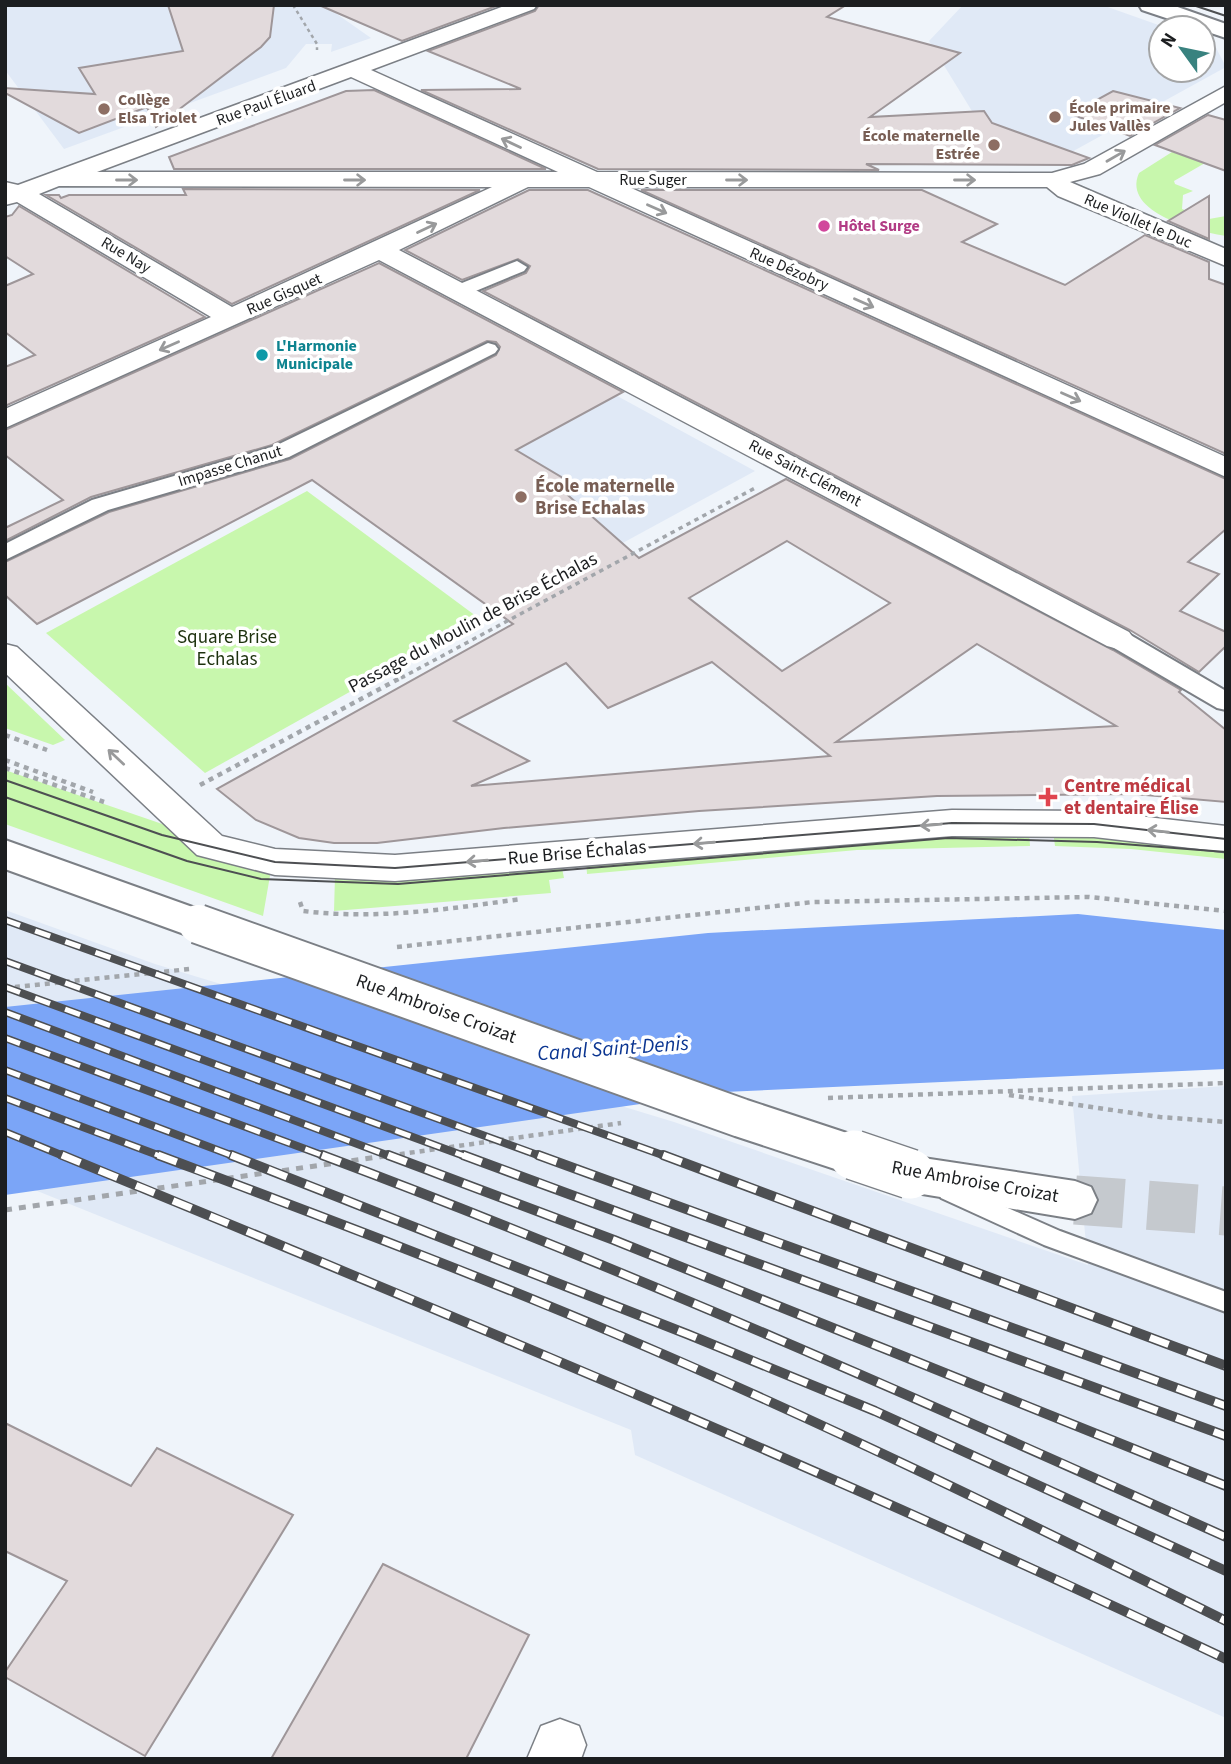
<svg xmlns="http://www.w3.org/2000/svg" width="1231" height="1764" font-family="'Source Sans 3',sans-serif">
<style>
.built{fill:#e0e9f6}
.green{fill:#c8f7ad}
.water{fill:#7ba5f7}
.building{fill:#e2dadc;stroke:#9e9699;stroke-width:2;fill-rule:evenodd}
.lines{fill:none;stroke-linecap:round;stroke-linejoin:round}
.secondary-tunnel{stroke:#c5c9ce;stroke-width:49;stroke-dasharray:49 24;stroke-linecap:butt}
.service-casing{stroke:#7b7f85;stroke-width:4}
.pedestrian-casing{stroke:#7b7f85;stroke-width:4}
.minor-casing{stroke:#7b7f85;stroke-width:3}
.tertiary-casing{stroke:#7b7f85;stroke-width:4}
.secondary-casing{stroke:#7b7f85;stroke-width:4}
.path-far3{stroke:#a2a6ab;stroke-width:2.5;stroke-dasharray:3.5 3.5;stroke-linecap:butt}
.path-far2{stroke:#a2a6ab;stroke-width:3.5;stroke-dasharray:4.5 4.5;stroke-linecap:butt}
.path-far1{stroke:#a2a6ab;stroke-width:4.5;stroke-dasharray:5 5;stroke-linecap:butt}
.path{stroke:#a2a6ab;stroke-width:5;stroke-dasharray:7 7;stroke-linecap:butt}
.service{fill:#fff;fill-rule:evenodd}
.pedestrian{fill:#fff;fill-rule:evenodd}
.minor{fill:#fff;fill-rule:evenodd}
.tertiary{fill:#fff;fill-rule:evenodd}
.secondary{fill:#fff;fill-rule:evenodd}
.tram{stroke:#4d4f52;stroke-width:2}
.rail-far1-casing{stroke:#4d4f52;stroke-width:8}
.rail-casing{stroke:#4d4f52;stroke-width:10}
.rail-far1{stroke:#fff;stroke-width:5;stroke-dasharray:16;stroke-linecap:butt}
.rail{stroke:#fff;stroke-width:7;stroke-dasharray:20;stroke-linecap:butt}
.secondary-bridge-far1-casing{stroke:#7b7f85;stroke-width:42;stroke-linecap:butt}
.secondary-bridge-casing{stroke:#7b7f85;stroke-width:52;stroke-linecap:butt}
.secondary-bridge-far1{stroke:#fff;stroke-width:38}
.secondary-bridge{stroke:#fff;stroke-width:49}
.oneway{stroke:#999a9b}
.education-dot{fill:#8d6e63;stroke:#fff;stroke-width:2.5}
.hotel-dot{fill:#d1479c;stroke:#fff;stroke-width:2.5}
.culture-dot{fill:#0f9aa8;stroke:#fff;stroke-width:2.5}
.health-dot{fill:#e0444e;stroke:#fff;stroke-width:2.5}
.labels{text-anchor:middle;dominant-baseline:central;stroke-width:7;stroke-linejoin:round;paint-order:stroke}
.far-education-label{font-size:16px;font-weight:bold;fill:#785e54;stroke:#fff;text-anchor:start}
.far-street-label{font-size:16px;fill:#1c1e20;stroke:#fff}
.far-hotel-label{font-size:16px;font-weight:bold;fill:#b23c85;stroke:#fff;text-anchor:start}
.far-culture-label{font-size:16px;font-weight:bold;fill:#0d838f;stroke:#fff;text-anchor:start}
.education-label{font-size:19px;font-weight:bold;fill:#785e54;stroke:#fff;text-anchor:start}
.street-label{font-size:19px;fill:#1c1e20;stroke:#fff}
.park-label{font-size:19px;fill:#1d310e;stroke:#fff}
.health-label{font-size:19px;font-weight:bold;fill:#be3a42;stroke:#fff;text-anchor:start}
.water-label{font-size:21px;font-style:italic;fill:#0b3591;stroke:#fff}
</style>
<rect width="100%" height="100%" fill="#eff4fa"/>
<g class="built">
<polygon points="5,5 324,5 371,38 331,52 332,44 306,44 286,68 64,149 5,70"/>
<polygon points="963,5 1102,5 1167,28 1161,28 1161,70 1203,70 1203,41 1214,44 1226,67 1048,165 1005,165 929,41"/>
<polygon points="564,367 755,471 608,551 450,577 314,481 461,406"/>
<polygon points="5,910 155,964 674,1122 1088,1265 1072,1096 1226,1086 1226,1718 635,1455 631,1430 5,1178"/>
</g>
<g class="green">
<path d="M 1172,152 L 1205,163 L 1174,181 L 1175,184 L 1193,191 L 1183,195 L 1182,209 L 1209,219 L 1226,216 L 1226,236 C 1200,232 1121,213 1139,173 Z"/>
<polygon points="307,491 480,619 205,773 46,633"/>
<polygon points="5,683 65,740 53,745 5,728"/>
<polygon points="5,770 171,827 202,857 271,870 263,916 5,824"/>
<polygon points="1053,831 1226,847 1226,859 1131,849 1055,846"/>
<polygon points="1029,832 1030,846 857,850 587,874 586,859 765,844"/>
<polygon points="561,863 564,878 549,880 551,893 334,911 335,876"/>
</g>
<polygon class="water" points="1078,914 1226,930 1226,1069 724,1092 5,1195 5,1007 708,933"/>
<g class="building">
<polygon points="168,5 274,5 270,37 261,47 156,127 147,107 79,133 5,93 5,88 95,94 79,68 183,51"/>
<polygon points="319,5 499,5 402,41"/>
<polygon points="539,5 846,5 827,17 960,53 870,117 984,111 992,123 1089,158 1072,165 866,164 879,170 598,169 421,90 521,89 428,51 535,11"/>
<polygon points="374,90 546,169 174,169 169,157 346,91"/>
<polygon points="1113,91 1180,108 1130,136 1071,114"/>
<polygon points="1208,115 1226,120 1226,171 1155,145"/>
<polygon points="183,189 480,190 232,304 46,195 59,195 61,198 69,195 186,195"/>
<polygon points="529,190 588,190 1226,479 1226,529 1188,562 1219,574 1180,611 1226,632 1226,646 1199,672 1130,630 483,291 526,273 530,266 518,259 462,280 405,250"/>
<polygon points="641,190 922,190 997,224 962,242 1065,285 1145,235 1209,262 1209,279 1226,285 1226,454"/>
<polygon points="1209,196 1209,239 1168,221"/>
<polygon points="19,206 205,317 5,406 5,367 35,355 5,332 5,286 33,274 5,256 5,217 12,215"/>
<path d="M 379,263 L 623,392 L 516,450 L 573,484 L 562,490 L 639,558 L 786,479 L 1113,650 L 1181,690 L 1179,692 L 1226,730 L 1226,802 L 1134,794 L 937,796 L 699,811 L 504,828 L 377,843 L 334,843 L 299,838 L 256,820 L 217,789 L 513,624 L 312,480 L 37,624 L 5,595 L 5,562 L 109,512 L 290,459 L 496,355 L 500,347 L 496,342 L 487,341 L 272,445 L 91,497 L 5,541 L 5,528 L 63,500 L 5,455 L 5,430 ZM 787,541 L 890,603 L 782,671 L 689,598 ZM 977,644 L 1116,726 L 836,742 ZM 712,662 L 830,756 L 471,786 L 529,761 L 454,721 L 566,663 L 608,708 Z"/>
<polygon points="5,1423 131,1486 157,1448 293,1515 145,1756 5,1677 5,1672 67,1581 5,1551"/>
<polygon points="383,1564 529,1635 466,1759 271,1759"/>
</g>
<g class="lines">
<polyline class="secondary-tunnel" points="1075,1200 1226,1211"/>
<defs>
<polygon id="service" points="949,1182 1060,1231 1226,1292 1226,1312 1044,1245 941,1198 938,1191 941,1184"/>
<g id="pedestrian">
<polygon points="517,261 527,267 524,271 466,295 452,295 449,291 452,287"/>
<polygon points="488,343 495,345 498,349 495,353 289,457 108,510 5,560 5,544 92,500 273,447"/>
<polygon points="1118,631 1127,633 1226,691 1226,710 1217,708 1109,645 1106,639 1109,633"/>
</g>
<g id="minor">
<path d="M 507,5 L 537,5 L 534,9 L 371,70 L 597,172 L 1052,173 L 1084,164 L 1226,86 L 1226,102 L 1100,174 L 1070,182 L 1226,249 L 1226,266 L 1058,196 L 1047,187 L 629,187 L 1226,457 L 1226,477 L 589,187 L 528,187 L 399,250 L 1129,632 L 1134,639 L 1129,646 L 1118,649 L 1107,646 L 379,260 L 5,428 L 5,409 L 211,317 L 17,202 L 5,205 L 5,182 L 18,185 ZM 351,77 L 558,172 L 97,172 ZM 59,186 L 492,187 L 232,307 L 39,194 Z"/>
<polygon points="5,644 17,647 222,836 275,849 395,855 952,810 1094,811 1226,826 1226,852 1094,837 952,836 395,881 275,875 197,855 5,673"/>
<polygon points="560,1719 579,1726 586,1745 581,1759 527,1759 541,1726"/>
</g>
<polygon id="tertiary" points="1139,5 1172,5 1226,24 1226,38 1142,10"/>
<g id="secondary">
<polygon points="5,840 212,914 218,924 212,934 198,939 5,869"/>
<polygon points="910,1156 1075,1181 1091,1187 1097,1200 1091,1213 1075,1219 910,1192 894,1187 888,1174 894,1161"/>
</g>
</defs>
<use href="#service" class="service-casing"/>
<use href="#pedestrian" class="pedestrian-casing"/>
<use href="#minor" class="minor-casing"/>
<use href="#tertiary" class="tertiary-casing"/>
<use href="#secondary" class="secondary-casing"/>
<polyline class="path-far3" points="293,5 317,44 317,50"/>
<polyline class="path-far2" points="401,678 757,487"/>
<g class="path-far1">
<polyline points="5,735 47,750"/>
<polyline points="5,760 93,792"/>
<polyline points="5,768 104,802"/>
<polyline points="200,785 404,676"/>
<path d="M 300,902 L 303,911 C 377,920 448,909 521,899"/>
<polyline points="397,947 813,902 1089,897 1226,911"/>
<polyline points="5,988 190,969"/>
<polyline points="1009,1095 1160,1117 1226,1122"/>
<polyline points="828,1098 1226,1083"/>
<polyline points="380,1157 621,1123"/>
</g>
<polyline class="path" points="5,1210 392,1155"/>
<use href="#service" class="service"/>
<use href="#pedestrian" class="pedestrian"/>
<use href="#minor" class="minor"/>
<use href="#tertiary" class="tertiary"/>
<use href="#secondary" class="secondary"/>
<g class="tram">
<polyline points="1193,5 1226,16"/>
<polyline points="5,780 162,835 275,862 395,868 952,823 1094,824 1226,839"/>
<polyline points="5,797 187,861 261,879 398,884 948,838 1097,842 1226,852"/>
</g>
<defs>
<g id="rail-far1">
<polyline points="5,920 668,1157"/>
<polyline points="5,961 543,1157"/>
<polyline points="5,987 467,1157"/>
<polyline points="5,1012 392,1157"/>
<polyline points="5,1038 327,1157"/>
<polyline points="5,1070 236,1157"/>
<polyline points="5,1098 163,1157"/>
<polyline points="5,1132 66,1157"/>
</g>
<g id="rail">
<path d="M 62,1155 C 453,1316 844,1477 1226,1659"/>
<path d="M 158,1155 C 312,1213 465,1270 616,1334 C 823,1422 1025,1521 1226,1621"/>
<polyline points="231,1155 687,1334 875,1411 1226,1571"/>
<path d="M 322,1155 C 629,1270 928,1403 1226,1537"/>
<polyline points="388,1155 614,1240 1226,1486"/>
<polyline points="463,1155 1226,1436"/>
<polyline points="538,1155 1226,1406"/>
<polyline points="663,1155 1226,1366"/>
</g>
</defs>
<use href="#rail-far1" class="rail-far1-casing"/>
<use href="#rail" class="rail-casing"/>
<use href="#rail-far1" class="rail-far1"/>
<use href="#rail" class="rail"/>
<defs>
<polyline id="secondary-bridge-far1" points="198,924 741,1118 859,1157"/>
<polyline id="secondary-bridge" points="854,1155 910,1174"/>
</defs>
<use href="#secondary-bridge-far1" class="secondary-bridge-far1-casing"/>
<use href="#secondary-bridge" class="secondary-bridge-casing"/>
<use href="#secondary-bridge-far1" class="secondary-bridge-far1"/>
<use href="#secondary-bridge" class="secondary-bridge"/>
</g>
<defs><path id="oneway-shaft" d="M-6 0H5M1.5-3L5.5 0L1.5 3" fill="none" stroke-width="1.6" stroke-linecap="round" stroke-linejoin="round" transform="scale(1.75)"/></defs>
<g class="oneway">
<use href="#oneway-shaft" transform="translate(511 143) rotate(-155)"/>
<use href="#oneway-shaft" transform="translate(1116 156) rotate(-30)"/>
<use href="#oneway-shaft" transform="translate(127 180)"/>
<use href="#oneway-shaft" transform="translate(355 180)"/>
<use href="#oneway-shaft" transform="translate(737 180)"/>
<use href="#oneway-shaft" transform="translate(965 180)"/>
<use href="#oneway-shaft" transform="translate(657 209) rotate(24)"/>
<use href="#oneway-shaft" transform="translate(427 228) rotate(-25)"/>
<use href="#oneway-shaft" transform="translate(864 303) rotate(24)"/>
<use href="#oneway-shaft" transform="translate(169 346) rotate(156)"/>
<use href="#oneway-shaft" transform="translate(1071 397) rotate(24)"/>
<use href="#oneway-shaft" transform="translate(116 757) rotate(-137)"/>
<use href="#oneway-shaft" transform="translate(931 825) rotate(175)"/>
<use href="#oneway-shaft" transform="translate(1158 831) rotate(-174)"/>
<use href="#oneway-shaft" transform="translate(704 843) rotate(175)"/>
<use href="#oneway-shaft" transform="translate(477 861) rotate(175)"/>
</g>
<g class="education-dot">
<circle cx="104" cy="109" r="7"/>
<circle cx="1055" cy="117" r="7"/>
<circle cx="994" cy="145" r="7"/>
<circle cx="521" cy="497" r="7"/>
</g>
<circle class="hotel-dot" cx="824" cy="226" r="7"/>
<circle class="culture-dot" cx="262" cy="355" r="7"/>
<path class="health-dot" d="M1044.5 786.5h7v7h7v7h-7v7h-7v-7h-7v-7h7z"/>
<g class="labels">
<g class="far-education-label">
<text x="118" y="100">Collège<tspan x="118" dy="18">Elsa Triolet</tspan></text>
<text x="1069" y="108">École primaire<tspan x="1069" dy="18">Jules Vallès</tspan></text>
<text x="980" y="136" text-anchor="end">École maternelle<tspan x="980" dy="18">Estrée</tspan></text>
</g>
<g class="far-street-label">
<text transform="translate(266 103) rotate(-20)">Rue Paul Éluard</text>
<text x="653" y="180">Rue Suger</text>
<text transform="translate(1138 221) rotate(23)">Rue Viollet le Duc</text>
<text transform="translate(126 255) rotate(31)">Rue Nay</text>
<text transform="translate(789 269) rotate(24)">Rue Dézobry</text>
<text transform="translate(284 294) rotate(-24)">Rue Gisquet</text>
<text transform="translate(230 466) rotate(-17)">Impasse Chanut</text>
<text transform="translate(805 473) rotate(28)">Rue Saint-Clément</text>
</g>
<g class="far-hotel-label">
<text x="838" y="226">Hôtel Surge</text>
</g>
<g class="far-culture-label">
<text x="276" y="346">L'Harmonie<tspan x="276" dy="18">Municipale</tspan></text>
</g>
<g class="education-label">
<text x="535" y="486">École maternelle<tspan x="535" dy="22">Brise Echalas</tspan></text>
</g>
<g class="street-label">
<text transform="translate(473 623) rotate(-28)">Passage du Moulin de Brise Échalas</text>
<text transform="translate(577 853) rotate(-5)">Rue Brise Échalas</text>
<text transform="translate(436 1009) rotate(20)">Rue Ambroise Croizat</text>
<text transform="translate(975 1182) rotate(10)">Rue Ambroise Croizat</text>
</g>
<g class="park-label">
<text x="227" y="637">Square Brise<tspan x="227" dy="22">Echalas</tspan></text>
</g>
<g class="health-label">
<text x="1064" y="786">Centre médical<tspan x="1064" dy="22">et dentaire Élise</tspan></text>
</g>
<g class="water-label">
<text transform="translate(613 1048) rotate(-4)">Canal Saint-Denis</text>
</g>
</g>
<rect width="1231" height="1764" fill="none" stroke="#1c1e20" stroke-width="14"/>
<g transform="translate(1182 49) rotate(303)"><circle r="33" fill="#ffffff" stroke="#a4a5a6" stroke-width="2"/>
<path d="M0-5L12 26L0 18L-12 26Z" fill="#39827f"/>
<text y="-10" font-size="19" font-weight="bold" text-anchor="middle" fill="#1c1e20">N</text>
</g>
</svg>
